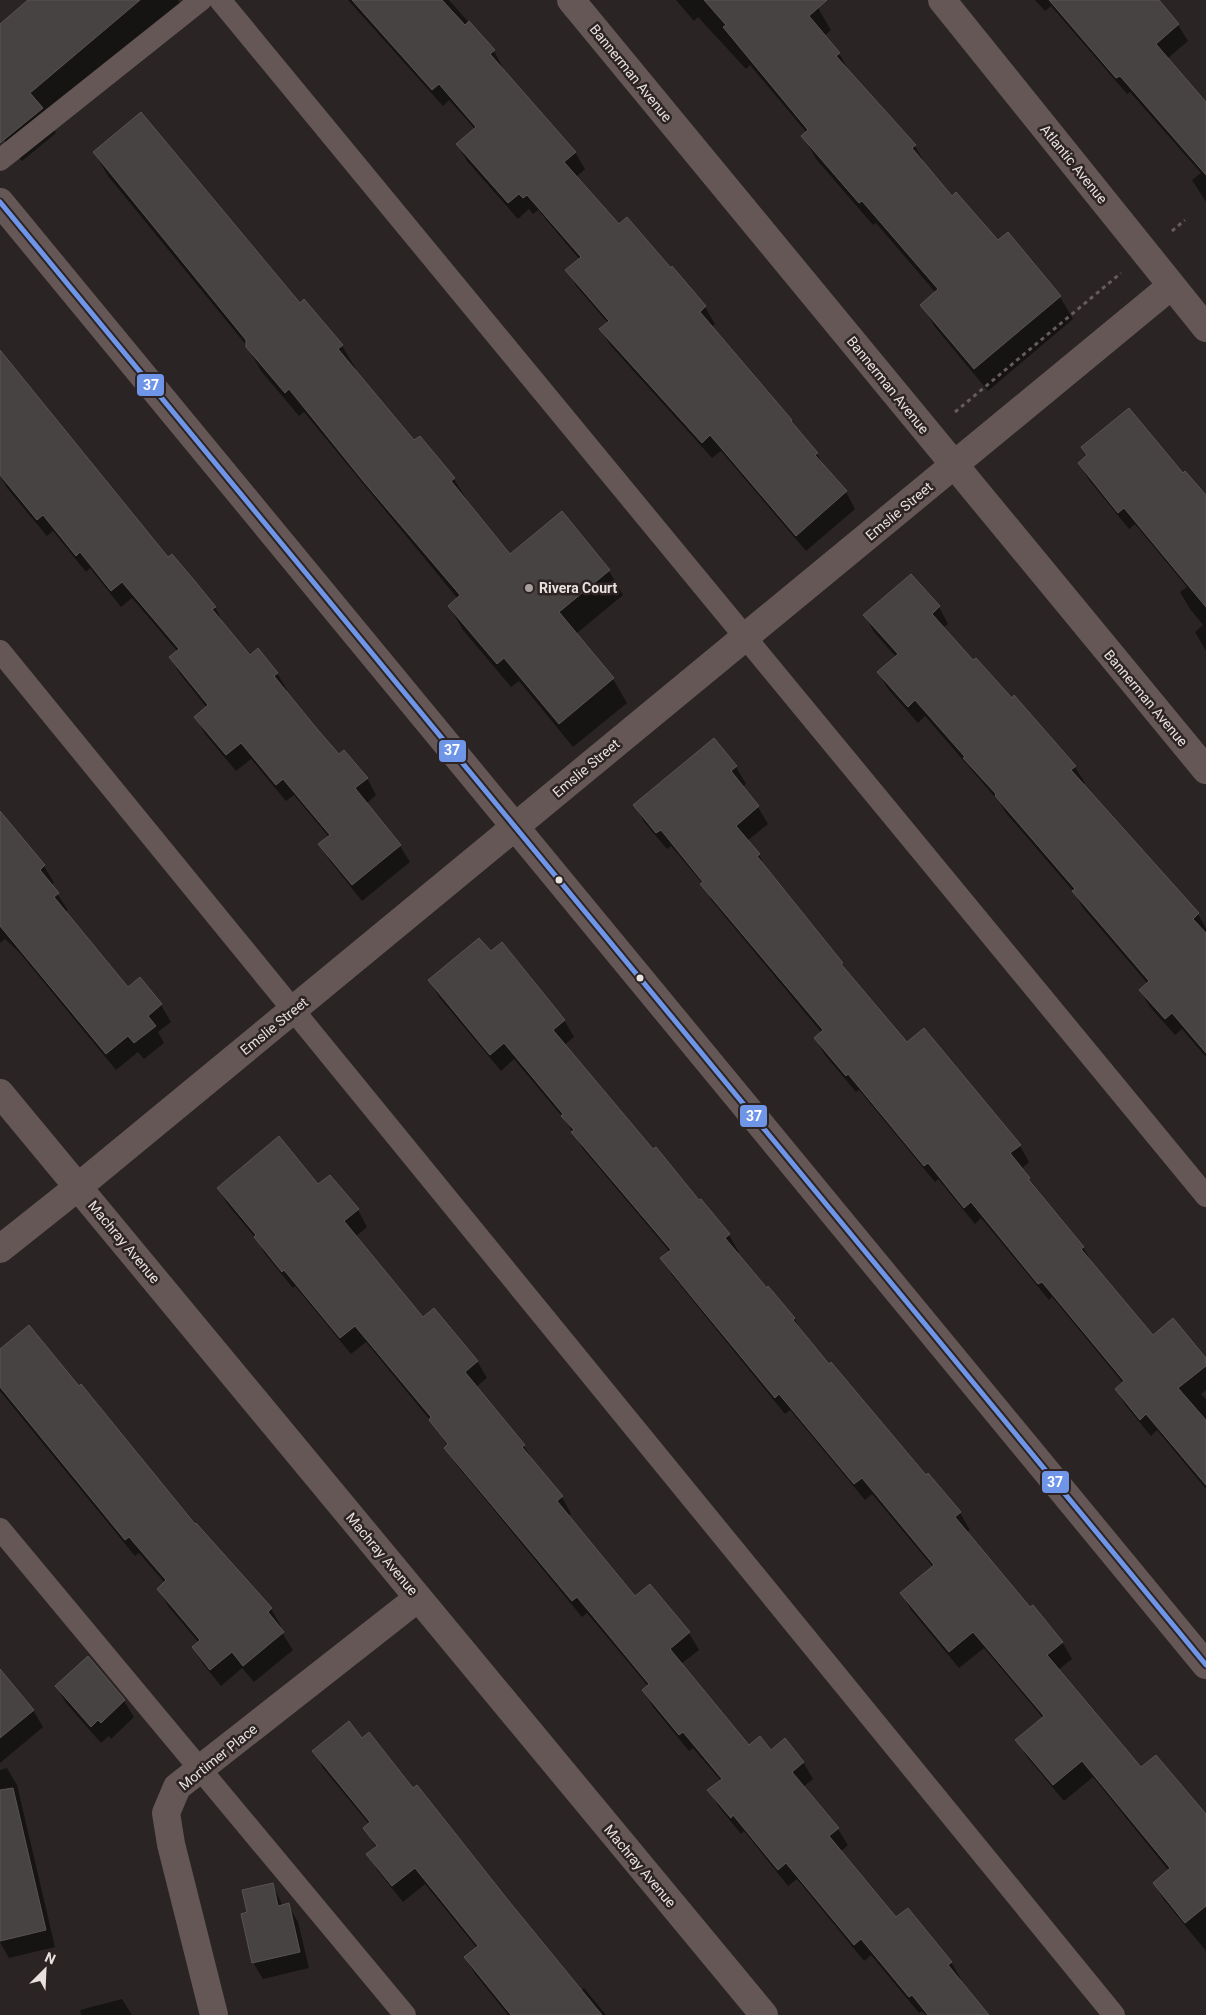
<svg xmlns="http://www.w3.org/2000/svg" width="1206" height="2015" font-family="Roboto,sans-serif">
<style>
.shadow{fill:#0007}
.building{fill:#464342;stroke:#595453}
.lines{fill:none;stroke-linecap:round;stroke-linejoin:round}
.path{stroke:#655c5b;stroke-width:3;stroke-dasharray:4 4;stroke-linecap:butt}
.service{stroke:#655756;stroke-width:22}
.minor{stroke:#655756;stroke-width:28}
.bus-1-casing{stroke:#2c2322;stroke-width:9}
.bus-1{stroke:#6e95e8;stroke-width:5}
.poi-dot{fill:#a69f9f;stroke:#2c2322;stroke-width:2}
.bus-dot{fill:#e8e1e1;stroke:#2c2322;stroke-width:2}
.labels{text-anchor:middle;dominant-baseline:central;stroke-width:5;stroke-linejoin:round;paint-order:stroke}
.street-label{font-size:14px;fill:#e8e1e1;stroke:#2c2322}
.poi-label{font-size:14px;font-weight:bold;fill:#e8e1e1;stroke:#2c2322;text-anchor:start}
.line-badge{stroke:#2c2322;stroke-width:2}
.badge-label{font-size:14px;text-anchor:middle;font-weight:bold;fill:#fff}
</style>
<rect width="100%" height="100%" fill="#2a2524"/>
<g class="shadow">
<polygon points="30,0 178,0 190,20 46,115 56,133 22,161 0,135 0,25"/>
<polygon points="348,0 449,0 494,51 503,68 502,69 575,152 585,169 576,177 619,226 705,307 715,324 711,327 791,420 798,432 817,454 827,471 846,492 855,509 806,551 721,451 712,458 611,346 601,330 608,323 577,287 567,270 580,260 538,210 533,214 529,209 518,219 467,161 457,144 475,129 449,100 443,106"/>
<polygon points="676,0 812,0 818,8 831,30 824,36 839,53 851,75 915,146 928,169 952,197 998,241 1007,234 1060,297 1073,319 988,391 935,327 922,305 936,293 876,223 873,225 816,159 803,136 807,133 750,65 746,69 698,17 694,21"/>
<polygon points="1035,0 1157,0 1178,25 1188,41 1167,59 1206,104 1206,202 1192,180 1201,173 1130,92 1127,94 1051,6 1045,11"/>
<polygon points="94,152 300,304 342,346 356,369 354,371 414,442 454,479 468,502 510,555 561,513 609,571 623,595 576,634 613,679 627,703 573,747 519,681 511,687 463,630 449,606 458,599 304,412 299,416 261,371 247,346 108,176"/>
<polygon points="0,352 167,559 215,607 224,625 250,656 277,673 287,690 285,692 339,755 367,778 376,795 366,804 400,846 410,862 362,901 330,861 320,845 329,837 294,795 286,801 251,759 236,771 205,734 196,717 207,708 180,674 171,658 178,652 132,598 121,607 90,568 86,572 53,531 47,536 7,488 0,475"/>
<polygon points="1079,463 1206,501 1206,651 1195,632 1203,625 1190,609 1180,592 1187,587 1135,524 1129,529 1089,480"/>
<polygon points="911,576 939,607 948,624 943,628 973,662 1075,767 1085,783 1083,785 1198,914 1206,928 1206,1057 1182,1029 1175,1035 1150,1007 1140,990 1148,984 1083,908 1074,892 1006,813 1000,803 925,716 918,723 888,689 878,672 896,657 874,632 865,616"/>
<polygon points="713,740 736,767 746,784 742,787 758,807 768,824 747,841 759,855 768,872 842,964 849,975 906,1044 1020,1146 1029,1162 1021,1169 1037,1191 1083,1247 1093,1264 1153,1337 1206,1360 1206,1390 1201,1394 1206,1399 1206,1489 1157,1430 1151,1436 1126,1406 1116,1389 1123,1383 1052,1297 1049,1300 981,1218 975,1224 938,1179 935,1182 859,1090 856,1092 825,1055 815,1038 822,1033 712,901 703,884 671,846 667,849 644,822 635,805"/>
<polygon points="0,813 44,866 54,883 51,885 68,910 65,912 128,988 139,979 161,1005 171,1022 158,1032 164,1043 144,1059 138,1052 116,1070 19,952 5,939 0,943"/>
<polygon points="491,953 564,1020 574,1037 564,1045 653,1151 699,1202 701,1201 729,1235 739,1252 737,1254 794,1318 803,1334 829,1365 926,1477 928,1475 960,1513 970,1530 967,1532 1030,1608 1062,1642 1072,1659 1058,1670 1140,1769 1206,1820 1206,1951 1164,1900 1154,1883 1169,1871 1093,1777 1064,1801 1027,1757 1017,1740 1043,1718 984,1648 959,1668 911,1610 902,1594 933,1567 872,1494 865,1500 790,1410 785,1414 672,1275 662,1259 670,1252 583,1149 565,1120 514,1059 501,1071 439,997 430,981"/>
<polygon points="318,1186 358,1210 367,1227 355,1237 422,1319 477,1361 487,1378 476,1387 524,1446 534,1462 562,1497 571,1514 568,1516 635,1597 649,1585 689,1633 699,1650 681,1664 749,1747 803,1762 813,1779 803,1787 838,1829 848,1845 840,1852 895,1919 951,1962 961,1979 959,1981 987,2015 926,2015 922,2011 919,2013 871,1955 864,1961 797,1879 788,1886 744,1831 741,1834 719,1807 709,1790 721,1781 693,1748 689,1751 653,1707 643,1690 648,1686 587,1613 582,1617 456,1464 446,1448 448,1446 430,1420 366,1342 351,1354 295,1286 293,1288 265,1254 258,1241 228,1205 218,1188"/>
<polygon points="0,1350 195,1526 196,1525 271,1609 281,1626 279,1628 293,1650 254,1682 242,1668 221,1686 203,1664 193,1648 199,1643 168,1606 159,1589 165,1583 139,1553 135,1556 0,1391"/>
<polygon points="88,1658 124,1701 134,1717 111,1739 109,1736 101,1743 66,1703 56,1686"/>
<polygon points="0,1671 33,1710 43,1727 0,1763"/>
<polygon points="362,1740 413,1790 581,1991 584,1988 606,2015 508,2015 475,1974 465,1958 477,1948 425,1884 403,1902 378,1871 368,1854 376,1848 365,1828 369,1824 323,1768 314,1751"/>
<polygon points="7,1768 17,1785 55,1947 9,1958 0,1942 0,1770"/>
<polygon points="272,1884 283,1906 288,1905 298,1922 309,1968 263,1979 253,1962 249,1913"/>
<polygon points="122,1999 132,2015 81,2015 80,2010"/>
</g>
<g class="building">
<polygon points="28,0 140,0 30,93 43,108 0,143 0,24"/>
<polygon points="352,0 442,0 465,25 469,21 495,50 490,54 576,152 564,162 619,224 627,217 671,268 672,266 706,306 700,312 792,420 791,421 818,453 815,455 847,491 796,536 710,435 702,443 599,329 609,321 565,270 581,257 527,195 523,198 519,194 508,203 456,144 476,127 439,84 432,90"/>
<polygon points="704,0 827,0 809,16 840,53 836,56 916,145 912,148 952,196 956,192 998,240 1008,232 1061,296 974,369 920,305 938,289 862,201 859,203 801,136 808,130 723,27 726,25"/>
<polygon points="1049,0 1159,0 1179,24 1156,44 1206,102 1206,175 1120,76 1116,78"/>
<polygon points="141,112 300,303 304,299 343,345 338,349 414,440 420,436 455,478 451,481 510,554 562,511 610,570 559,612 614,678 559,724 504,658 497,664 448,606 460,595 364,482 289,389 285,393 246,347 246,340 93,152"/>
<polygon points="0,350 168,557 172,554 194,580 216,607 212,609 250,655 258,648 278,673 274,676 318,730 339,754 344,750 368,778 355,788 401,845 352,885 318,844 330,835 283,779 276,785 241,743 226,755 194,717 208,705 169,657 179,649 122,582 111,591 80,552 76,556 43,515 37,520 0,475"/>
<polygon points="1129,408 1183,473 1185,471 1206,495 1206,607 1124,508 1118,513 1078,463 1087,455 1081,447"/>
<polygon points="911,574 940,606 932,614 973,660 976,658 1012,698 1014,695 1076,766 1071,770 1199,913 1193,919 1206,933 1206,1053 1172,1013 1165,1019 1139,990 1149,981 1072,891 1075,889 995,796 996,794 963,758 965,757 915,700 908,707 877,672 898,654 863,615"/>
<polygon points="714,738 737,766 731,771 759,806 736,826 760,854 757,856 843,963 841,964 907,1042 924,1028 1021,1145 1010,1153 1030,1178 1028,1179 1084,1247 1081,1249 1153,1335 1173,1318 1206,1358 1206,1366 1178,1388 1206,1420 1206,1485 1146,1414 1140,1420 1115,1389 1124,1381 1042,1282 1038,1284 971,1202 964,1208 928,1163 924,1166 848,1074 846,1076 814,1038 823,1030 700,884 703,882 661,830 656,833 633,805"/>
<polygon points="0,811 45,865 40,870 59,893 54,897 128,987 140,977 162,1004 148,1016 156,1026 134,1043 128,1036 106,1054 0,926"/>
<polygon points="479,938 491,951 502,942 565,1020 553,1030 653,1149 656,1147 699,1200 701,1199 730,1234 725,1238 767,1288 768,1286 795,1318 793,1320 829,1364 831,1362 926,1475 928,1473 961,1512 955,1517 1030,1607 1033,1605 1063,1642 1047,1655 1141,1767 1156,1755 1206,1814 1206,1906 1185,1923 1153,1883 1170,1868 1082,1761 1053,1785 1015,1740 1044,1716 973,1632 949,1652 900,1593 934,1565 862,1478 854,1484 779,1394 775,1398 700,1307 660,1258 671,1250 571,1132 574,1130 561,1116 563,1114 504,1043 490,1055 428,980"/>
<polygon points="279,1136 318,1184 330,1175 359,1209 344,1221 423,1317 434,1308 478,1361 465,1372 525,1445 522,1447 563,1496 557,1501 635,1596 650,1584 690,1632 670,1649 749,1745 760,1736 771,1750 785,1738 804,1762 792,1772 839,1828 829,1836 896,1917 908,1908 952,1962 948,1965 989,2015 928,2015 912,1995 909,1997 861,1939 854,1945 786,1863 778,1870 733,1815 731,1818 707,1790 722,1779 683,1732 679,1735 642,1690 649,1684 577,1597 572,1601 444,1448 448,1444 429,1420 431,1417 355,1326 340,1338 284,1270 282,1272 254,1237 256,1235 217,1188"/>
<polygon points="29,1325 79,1386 81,1384 195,1524 196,1523 272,1608 268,1612 284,1632 243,1666 232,1652 210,1670 192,1647 200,1640 157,1589 166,1580 129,1537 125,1540 0,1387 0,1349"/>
<polygon points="88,1656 125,1700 101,1723 98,1720 91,1727 55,1686"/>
<polygon points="0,1669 34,1710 0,1738"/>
<polygon points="349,1721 362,1738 369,1732 413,1788 417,1785 508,1900 602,2015 511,2015 464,1957 478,1946 415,1868 392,1886 366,1854 377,1846 363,1828 370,1822 312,1751"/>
<polygon points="13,1788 46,1930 0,1941 0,1790"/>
<polygon points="273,1883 278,1906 289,1903 300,1952 252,1963 241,1914 247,1912 242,1890"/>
</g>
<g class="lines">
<g class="path">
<polyline points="1172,231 1185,220"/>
<polyline points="955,412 1121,273"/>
</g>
<g class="service">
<polyline points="220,0 1206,1196"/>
<polyline points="0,160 201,0"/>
<polyline points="0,651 1114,2015"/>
<polyline points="0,1529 405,2015"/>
</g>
<g class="minor">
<polyline points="571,0 1206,770"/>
<polyline points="942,0 1206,328"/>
<polyline points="0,202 1206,1665"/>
<polyline points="0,1093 764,2015"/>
<polyline points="0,1249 78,1187 1171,286"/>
<polyline points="214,2015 171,1844 166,1813 177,1787 418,1598"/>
</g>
<defs>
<polyline id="bus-1" points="0,202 1206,1665"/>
</defs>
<use href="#bus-1" class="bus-1-casing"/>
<use href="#bus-1" class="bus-1"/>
</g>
<circle class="poi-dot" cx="529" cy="588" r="5"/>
<g class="bus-dot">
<circle cx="559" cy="880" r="4.5"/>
<circle cx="640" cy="978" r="4.5"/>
</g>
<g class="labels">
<g class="street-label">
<text transform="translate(631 73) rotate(51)">Bannerman Avenue</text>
<text transform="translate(1074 164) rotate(51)">Atlantic Avenue</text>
<text transform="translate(888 385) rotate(51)">Bannerman Avenue</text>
<text transform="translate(899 511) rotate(-40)">Emslie Street</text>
<text transform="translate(1146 698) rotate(50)">Bannerman Avenue</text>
<text transform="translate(586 768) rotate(-40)">Emslie Street</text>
<text transform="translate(274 1026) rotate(-39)">Emslie Street</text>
<text transform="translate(124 1242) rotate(50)">Machray Avenue</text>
<text transform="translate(382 1554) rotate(50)">Machray Avenue</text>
<text transform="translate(218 1757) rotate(-39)">Mortimer Place</text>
<text transform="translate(640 1866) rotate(50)">Machray Avenue</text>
</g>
<g class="poi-label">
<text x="539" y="588">Rivera Court</text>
</g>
</g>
<g class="line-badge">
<rect x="136" y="373" width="29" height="24" rx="5" fill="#6e95e8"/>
<rect x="438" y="739" width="29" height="24" rx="5" fill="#6e95e8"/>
<rect x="739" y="1104" width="29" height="24" rx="5" fill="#6e95e8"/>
<rect x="1041" y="1470" width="29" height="24" rx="5" fill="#6e95e8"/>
</g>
<g class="badge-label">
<text x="151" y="390">37</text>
<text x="452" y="755">37</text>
<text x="754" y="1121">37</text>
<text x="1055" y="1487">37</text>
</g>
<g transform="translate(45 1970) rotate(24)" stroke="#2c2322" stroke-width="4" paint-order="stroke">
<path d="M0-4L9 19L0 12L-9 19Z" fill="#e8e1e1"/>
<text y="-8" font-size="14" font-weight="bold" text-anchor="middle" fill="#e8e1e1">N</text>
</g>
</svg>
